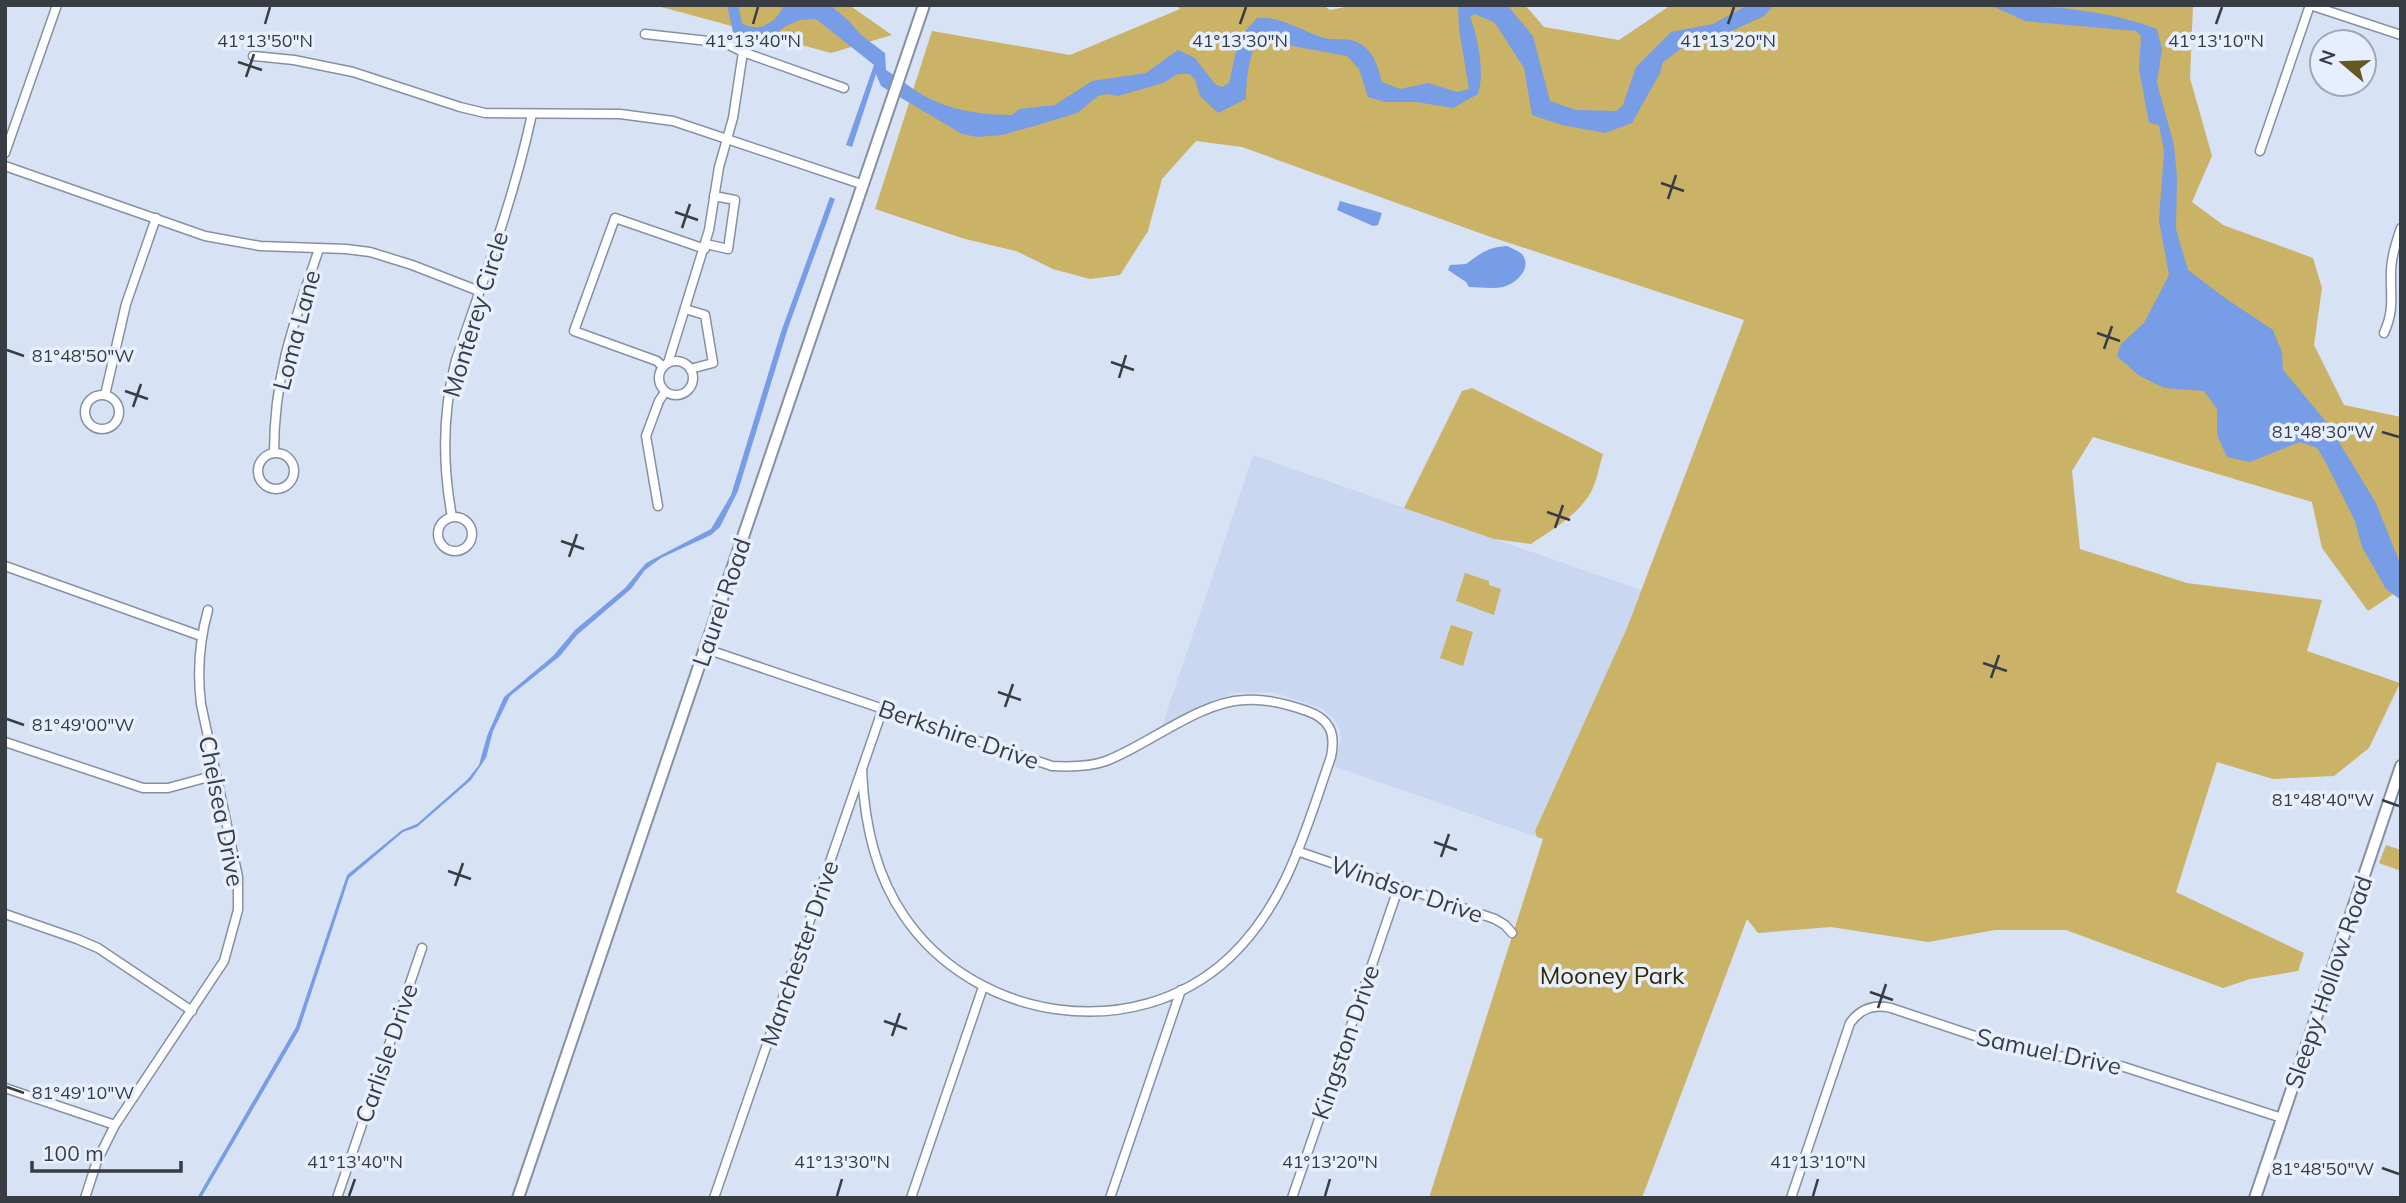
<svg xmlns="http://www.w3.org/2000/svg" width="2406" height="1203" font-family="Mulish,sans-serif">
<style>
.built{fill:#c9d7f1}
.green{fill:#cab266}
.water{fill:#769de6}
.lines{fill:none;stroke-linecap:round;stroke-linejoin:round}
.minor-casing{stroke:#8790a2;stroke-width:11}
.tertiary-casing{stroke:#8790a2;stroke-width:14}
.minor{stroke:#fff;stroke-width:8}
.tertiary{stroke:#fff;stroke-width:10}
.ticks{fill:none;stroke:#383c43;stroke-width:2.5}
.labels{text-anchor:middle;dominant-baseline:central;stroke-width:7;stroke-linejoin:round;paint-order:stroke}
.street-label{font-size:24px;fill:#383c43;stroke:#e7efff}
.park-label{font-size:24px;fill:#332800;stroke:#e7efff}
.ticks-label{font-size:18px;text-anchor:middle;fill:#383c43;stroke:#e7efff;stroke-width:7;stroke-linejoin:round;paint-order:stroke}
</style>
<rect width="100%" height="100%" fill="#d7e2f5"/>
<polygon class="built" points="1253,455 1641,590 1627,628 1535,831 1537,837 1333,766 1341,739 1340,730 1333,718 1321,708 1272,692 1235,693 1208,703 1162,726"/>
<g class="green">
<polygon points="654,5 849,5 892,35 831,53"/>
<polygon points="1177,5 1323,5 1330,10 1355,5 1525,5 1544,27 1619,40 1671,5 2193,5 2190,78 2212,156 2192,202 2223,225 2313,258 2322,288 2314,345 2344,405 2401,417 2401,589 2368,611 2322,548 2312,502 2093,437 2072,471 2080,549 2187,583 2322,600 2307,651 2400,683 2369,748 2334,776 2273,779 2217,762 2176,892 2304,953 2298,971 2250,979 2223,988 2066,930 1995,930 1928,942 1831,927 1758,933 1747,919 1642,1198 1429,1198 1543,839 1537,837 1535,831 1627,628 1744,320 1488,236 1242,147 1196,141 1162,179 1148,231 1120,275 1090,279 1053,269 1016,251 965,239 875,209 932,31 1070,55 1180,9"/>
<path d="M 1472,388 L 1603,454 C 1599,466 1597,481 1591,492 C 1579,514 1552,530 1531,544 L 1494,539 L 1404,508 L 1462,391 Z"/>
<polygon points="1465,573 1489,581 1489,585 1501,589 1494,615 1456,601"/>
<polygon points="1451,625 1473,632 1463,666 1440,658"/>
<polygon points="2386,845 2401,850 2401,871 2379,863"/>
</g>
<g class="water">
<path d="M 727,5 L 738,5 L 742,23 C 759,34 777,22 784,5 L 830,5 L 849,21 L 861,35 L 885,53 L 886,70 C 902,80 919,95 937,102 C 960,112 987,115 1012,115 L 1019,109 L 1055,105 L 1092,81 L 1146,73 L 1178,50 L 1195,58 L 1215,84 L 1222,87 L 1229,83 L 1239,38 L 1257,18 C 1282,15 1302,32 1325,38 C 1338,41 1350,36 1362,45 C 1375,54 1378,68 1382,82 L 1400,89 L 1428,83 L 1457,92 L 1469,89 L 1459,29 L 1458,5 L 1507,5 L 1533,36 L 1550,101 L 1576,110 L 1616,111 L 1623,105 L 1636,67 L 1671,32 L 1713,24 L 1748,5 L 1774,5 L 1764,16 L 1710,41 L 1693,40 L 1663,62 L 1660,73 L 1632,123 L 1605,133 L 1562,125 L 1532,115 L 1524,68 L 1495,23 L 1475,14 L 1470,17 C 1478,37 1485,73 1478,94 L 1453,108 L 1416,102 L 1385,102 L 1368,97 L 1359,69 L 1347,56 L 1287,45 L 1264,34 C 1249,45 1246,82 1246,99 L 1218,113 L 1200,96 L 1195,79 L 1189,74 L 1178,74 L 1163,83 L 1118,96 L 1107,94 L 1098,96 L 1077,113 L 1038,125 L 1002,135 L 977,137 L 962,134 L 881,86 L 876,74 L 852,147 L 846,145 L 874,65 L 816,19 L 800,20 L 786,26 L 768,39 L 748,39 L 733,32 Z"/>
<path d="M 1990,5 C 2046,5 2105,9 2157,29 L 2162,49 L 2157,83 L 2174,145 L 2177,177 L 2176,229 L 2188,270 L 2225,298 L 2273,330 L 2282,352 L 2283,370 L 2328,424 L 2376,503 L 2401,566 L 2401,600 L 2386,589 L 2362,547 L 2355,521 L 2324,459 L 2317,448 L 2300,442 L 2250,462 L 2227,457 L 2217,435 L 2217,409 L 2204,391 L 2164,388 L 2138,375 L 2117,356 L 2121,344 L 2144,323 L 2169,275 L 2159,220 L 2164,151 L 2159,125 L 2149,123 L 2139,69 L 2141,36 L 2136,31 L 2025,21 Z"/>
<polygon points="830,197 835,199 788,328 738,491 720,527 711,535 661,558 645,570 631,589 577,635 560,656 510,696 493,731 486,758 471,780 417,827 403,832 349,878 299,1030 201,1198 197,1198 296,1027 347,875 402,830 417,824 467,780 479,765 487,736 504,697 553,656 575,630 625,588 646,563 711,529 731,495 781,332"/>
<polygon points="1340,201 1382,213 1378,225 1373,226 1337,210"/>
<path d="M 1507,246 C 1512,248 1518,251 1522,254 C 1533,268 1516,284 1503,287 C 1492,289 1480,287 1469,287 L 1466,282 L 1448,270 L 1450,265 L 1466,264 C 1481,253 1488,247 1507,246 Z"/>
</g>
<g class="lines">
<defs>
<g id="minor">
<polyline points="2310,5 2401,35"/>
<polyline points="645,34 717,42 729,45 743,52"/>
<polyline points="253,56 294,60 353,72 460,107 485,113 620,114 673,121 864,185"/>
<polyline points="2260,151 2310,5"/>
<polyline points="5,153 57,5"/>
<polyline points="5,166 205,236 260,246 346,249 370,252 412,265 479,291"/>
<polyline points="706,244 728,249 735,200 714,196"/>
<polyline points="685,309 705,315 713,363 690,369"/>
<path d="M 2384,333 C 2395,308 2390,297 2391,272 C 2391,257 2396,242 2401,228"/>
<circle cx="676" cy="378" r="17"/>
<polyline points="668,363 709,230 719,167 733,118 743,52 844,88"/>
<polyline points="663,367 657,361 574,331 615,218 705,249"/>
<circle cx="102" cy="412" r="17"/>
<polyline points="105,395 126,304 156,218"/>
<path d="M 274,453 C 274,374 294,322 319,249"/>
<circle cx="276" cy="471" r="18"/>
<polyline points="658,506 646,436 659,401 665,392"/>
<circle cx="455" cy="534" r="17"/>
<path d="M 452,517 C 442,463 442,413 456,360 C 484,278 514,198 532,114"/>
<polyline points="5,566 201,636"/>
<path d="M 706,649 L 1052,766 C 1070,767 1089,767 1106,761 C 1148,745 1199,702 1244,700 C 1265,698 1287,704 1307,711 C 1330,719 1336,733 1331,757 C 1306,828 1287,904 1229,958 C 1134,1046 975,1021 904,916 C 875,874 864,820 862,770"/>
<polyline points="5,742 143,788 168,788 216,775"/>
<polyline points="1297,851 1495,919 1505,925 1512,933"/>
<polyline points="5,914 77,939 98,948 192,1011"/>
<polyline points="5,1088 115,1125"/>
<path d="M 85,1198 L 97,1161 L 115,1125 L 224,961 L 238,910 L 238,877 L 201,704 C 197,671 199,642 208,610"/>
<polyline points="337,1198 422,948"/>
<polyline points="714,1198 883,708"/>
<polyline points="911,1198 983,987"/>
<polyline points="1110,1198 1181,990"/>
<polyline points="1292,1198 1399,886"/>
<path d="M 1791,1198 L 1850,1023 C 1861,1008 1874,1004 1891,1008 L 1999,1044 L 2031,1052 L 2118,1065 L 2282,1118"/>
</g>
<g id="tertiary">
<polyline points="518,1198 924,5"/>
<polyline points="2255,1198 2401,766"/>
</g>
</defs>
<use href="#minor" class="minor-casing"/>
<use href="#tertiary" class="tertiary-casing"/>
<use href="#minor" class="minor"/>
<use href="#tertiary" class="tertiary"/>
</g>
<path class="ticks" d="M 265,24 L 270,7M 753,24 L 758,7M 1240,24 L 1246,7M 1728,24 L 1734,7M 2216,24 L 2222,7M 238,62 L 262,70M 246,77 L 254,54M 1661,183 L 1684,191M 1668,199 L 1676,175M 675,212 L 698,220M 682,228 L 690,204M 2097,333 L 2120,341M 2104,349 L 2112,326M 7,350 L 24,356M 1111,362 L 1134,370M 1119,378 L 1126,355M 125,391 L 148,399M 133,407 L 141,384M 2382,432 L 2399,437M 1547,512 L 1570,520M 1555,528 L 1563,505M 561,541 L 584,549M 569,557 L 577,534M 1983,663 L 2007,671M 1991,678 L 1999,655M 998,692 L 1021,700M 1005,707 L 1013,684M 7,719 L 24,725M 2382,800 L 2399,806M 1434,842 L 1457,850M 1441,857 L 1449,834M 448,871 L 471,879M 455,886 L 463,863M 1870,992 L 1893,1000M 1878,1008 L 1886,984M 884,1021 L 907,1029M 892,1036 L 900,1013M 7,1087 L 24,1093M 2382,1168 L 2399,1174M 349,1196 L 355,1179M 837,1196 L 842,1179M 1325,1196 L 1330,1179M 1813,1196 L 1818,1179"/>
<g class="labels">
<g class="street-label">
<text transform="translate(475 314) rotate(-73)">Monterey Circle</text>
<text transform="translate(296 330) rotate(-75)">Loma Lane</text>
<text transform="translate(721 602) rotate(-71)">Laurel Road</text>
<text transform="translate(959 734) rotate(19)">Berkshire Drive</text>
<text transform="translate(222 811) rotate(79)">Chelsea Drive</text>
<text transform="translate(1407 889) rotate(19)">Windsor Drive</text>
<text transform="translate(799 953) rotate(-71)">Manchester Drive</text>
<text transform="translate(2328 982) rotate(-71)">Sleepy Hollow Road</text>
<text transform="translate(1345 1042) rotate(-71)">Kingston Drive</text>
<text transform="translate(2049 1051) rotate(12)">Samuel Drive</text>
<text transform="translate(386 1053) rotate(-71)">Carlisle Drive</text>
</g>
<g class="park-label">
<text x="1612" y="975">Mooney Park</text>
</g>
</g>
<g class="ticks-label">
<text x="265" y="47">41°13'50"N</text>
<text x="753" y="47">41°13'40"N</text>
<text x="1240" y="47">41°13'30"N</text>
<text x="1728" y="47">41°13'20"N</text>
<text x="2216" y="47">41°13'10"N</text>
<text x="83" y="362">81°48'50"W</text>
<text x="2323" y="438">81°48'30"W</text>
<text x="83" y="731">81°49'00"W</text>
<text x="2323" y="806">81°48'40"W</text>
<text x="83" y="1099">81°49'10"W</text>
<text x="355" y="1168">41°13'40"N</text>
<text x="842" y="1168">41°13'30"N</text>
<text x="1330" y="1168">41°13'20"N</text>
<text x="1818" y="1168">41°13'10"N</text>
<text x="2323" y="1175">81°48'50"W</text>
</g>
<rect width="2406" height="1203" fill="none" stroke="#383c43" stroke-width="14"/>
<g transform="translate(2343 63) rotate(289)"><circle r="33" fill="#e7efff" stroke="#a1a7b4" stroke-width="2"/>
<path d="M0-5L12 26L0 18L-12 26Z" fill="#675724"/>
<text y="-10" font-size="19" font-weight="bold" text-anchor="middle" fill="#383c43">N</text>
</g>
<path d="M32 1161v10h149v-10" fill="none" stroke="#383c43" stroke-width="3.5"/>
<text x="42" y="1161" font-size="21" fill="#383c43" stroke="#e7efff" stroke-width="5" paint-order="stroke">100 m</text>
</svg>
